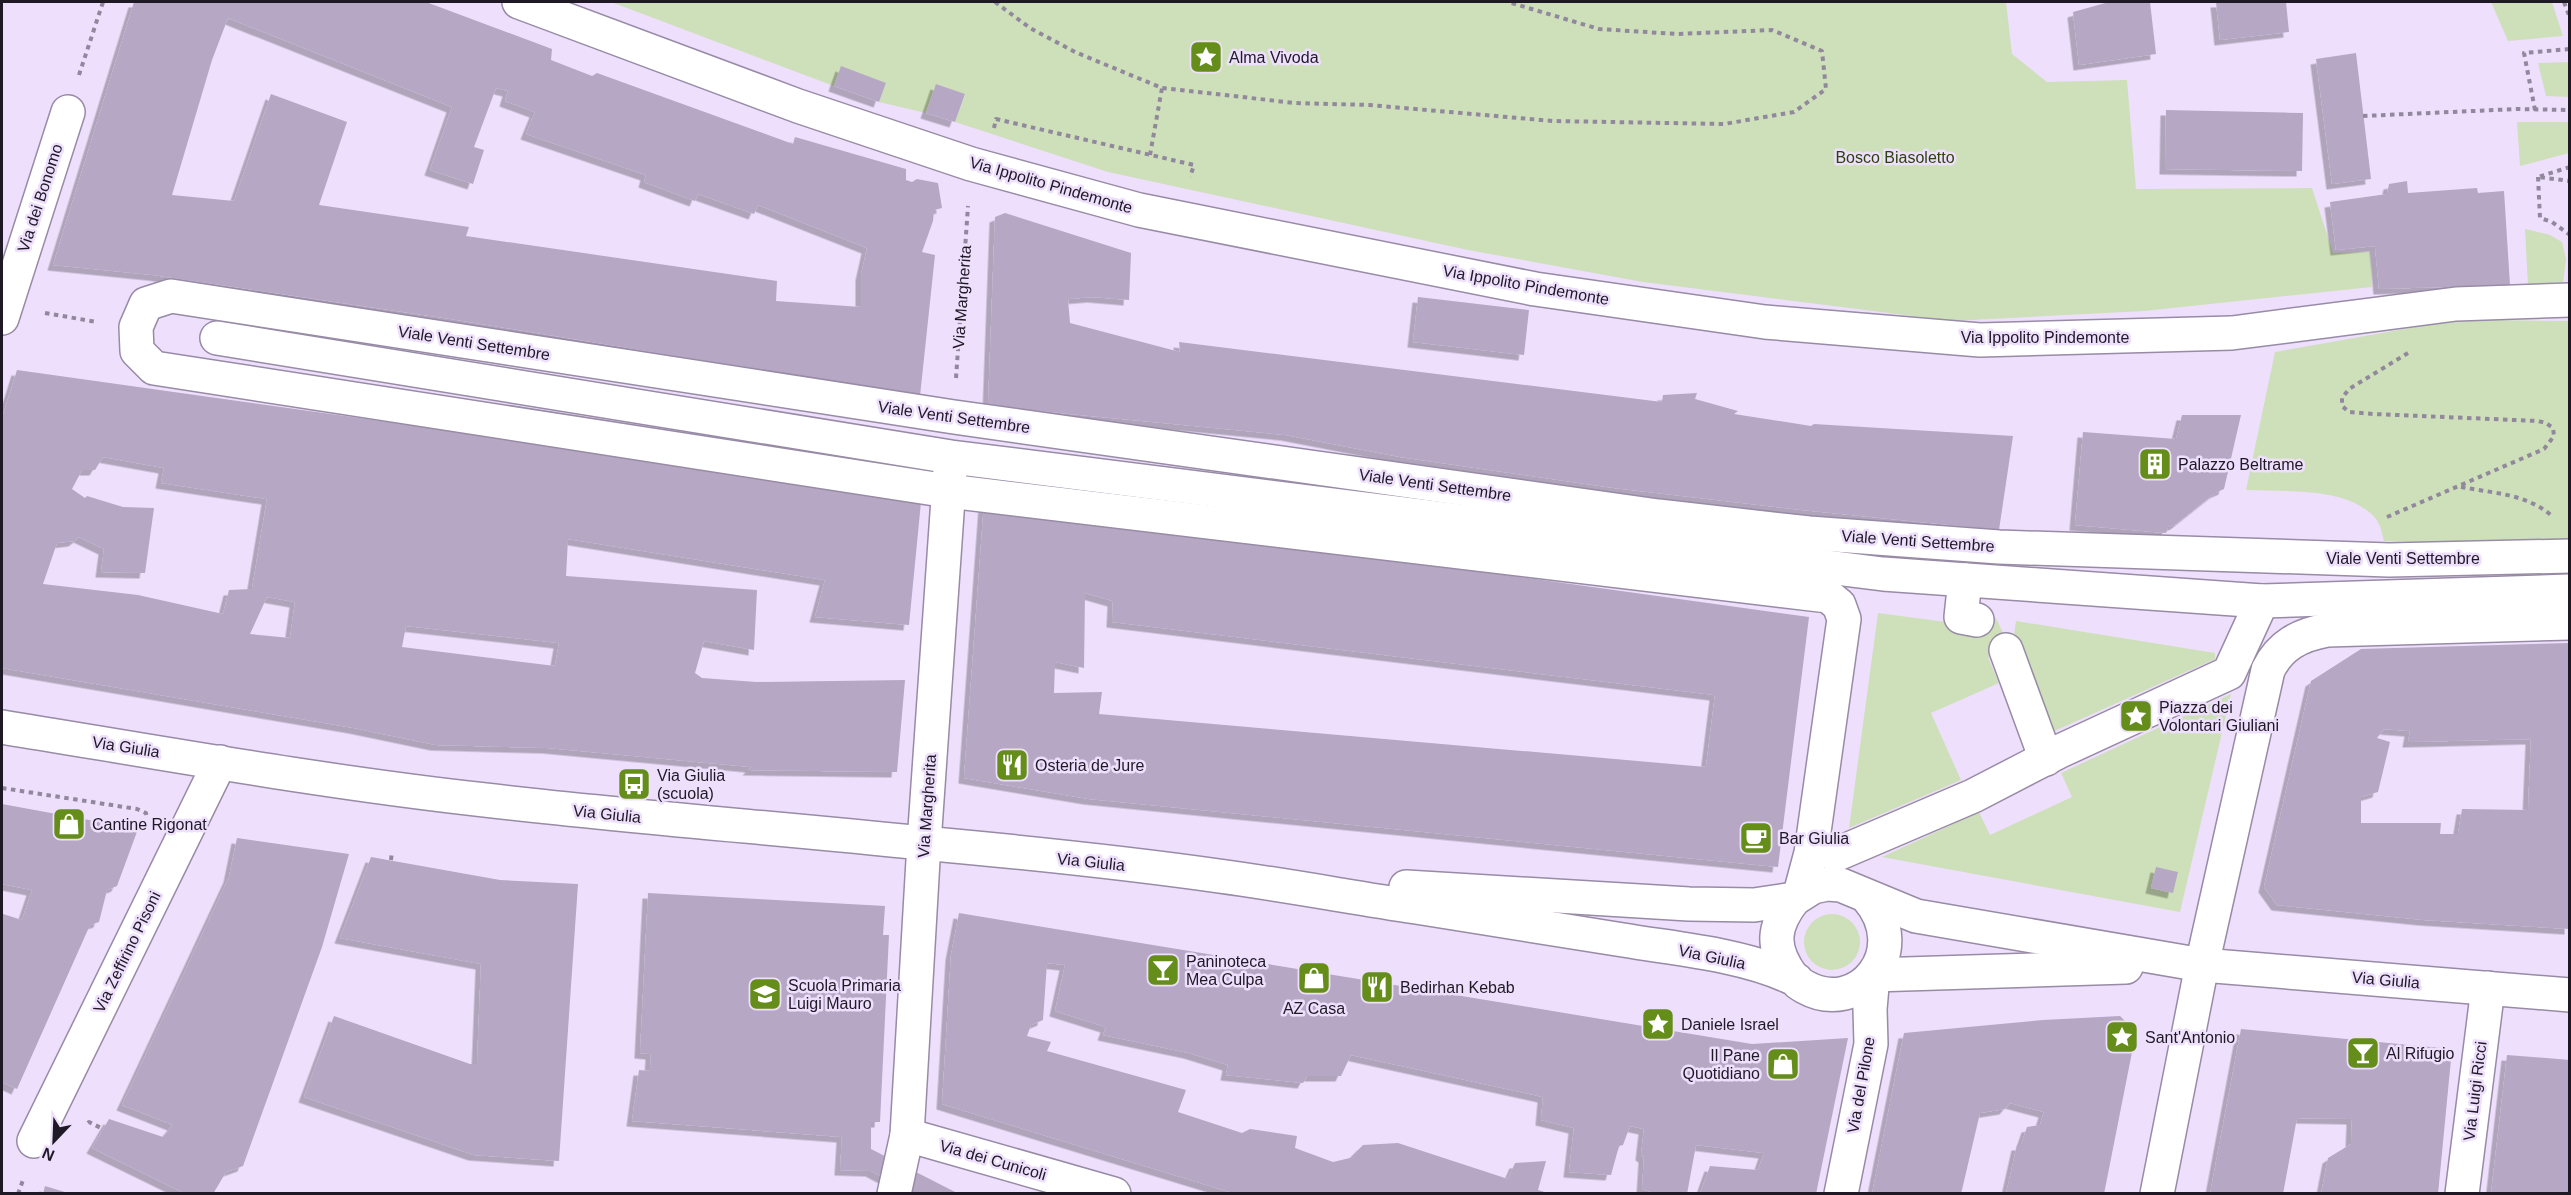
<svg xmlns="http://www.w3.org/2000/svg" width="2571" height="1195" font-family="Helvetica,sans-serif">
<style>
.green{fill:#cee0b9}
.building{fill:#b6a8c4;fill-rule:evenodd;filter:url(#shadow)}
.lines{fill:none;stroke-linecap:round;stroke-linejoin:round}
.minor-casing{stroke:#988ba6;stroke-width:36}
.path{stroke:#92889d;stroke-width:4;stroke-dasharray:4.5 4.5;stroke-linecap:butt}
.minor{stroke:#fff;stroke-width:33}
.labels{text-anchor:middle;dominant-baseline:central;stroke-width:5;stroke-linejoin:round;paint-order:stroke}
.poi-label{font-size:16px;fill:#1e1924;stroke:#eedffd;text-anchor:start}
.park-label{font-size:16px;fill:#2d410a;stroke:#eedffd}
.street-label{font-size:16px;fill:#1e1924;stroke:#eedffd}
</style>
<defs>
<filter id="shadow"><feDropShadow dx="-5.5" dy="5.5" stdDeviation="0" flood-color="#0004"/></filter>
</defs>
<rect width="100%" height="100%" fill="#eedffd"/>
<g class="green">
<polygon points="611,2 2006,2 2012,54 2047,82 2127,80 2136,189 2312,188 2333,253 2370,252 2372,287 2144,311 1952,321 1643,282 1468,250 1108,172 955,122 965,95 937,84 926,113 879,102 886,83 834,86"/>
<polygon points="2491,2 2552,2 2563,36 2508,41"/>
<polygon points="2569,62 2569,97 2546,96 2538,63"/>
<polygon points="2517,122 2569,122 2569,153 2520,166"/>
<polygon points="2525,229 2550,235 2562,242 2566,259 2563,282 2528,285"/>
<path d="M 2480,320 L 2569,321 L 2569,543 L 2483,544 L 2384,541 C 2382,535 2381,525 2376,519 C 2349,486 2286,492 2246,490 L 2275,352 L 2427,325 Z"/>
<polygon points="1878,613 1976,626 1978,616 1996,618 2003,633 2014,635 2016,621 2215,653 2215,659 2050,733 2006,650 1988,657 1999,683 1931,713 1961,780 1849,828"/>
<polygon points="2231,694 2180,912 1882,857 1979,812 1990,835 2072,797 2061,773"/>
<circle cx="1832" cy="942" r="28"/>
</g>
<g class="building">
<path d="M 134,2 L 426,2 L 552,49 L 551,60 L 592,76 L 597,73 L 793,144 L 795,137 L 906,169 L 906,180 L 912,182 L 917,179 L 938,183 L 942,208 L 934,210 L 933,221 L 922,252 L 935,255 L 920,396 L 451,319 L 153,275 L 53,265 ZM 228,18 L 452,107 L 430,170 L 473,184 L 484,150 L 474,147 L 496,88 L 508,91 L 505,101 L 535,112 L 526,134 L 646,175 L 644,182 L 695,201 L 698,194 L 754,214 L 758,205 L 867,248 L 861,275 L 861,307 L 776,301 L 777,281 L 466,236 L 469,227 L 319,205 L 347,122 L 271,94 L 234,201 L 172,195 L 212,60 Z"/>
<polygon points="2109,2 2150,2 2156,54 2079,65 2073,12"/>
<polygon points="2216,2 2286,2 2289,32 2220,40"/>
<polygon points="2356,53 2371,179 2332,184 2316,59"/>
<polygon points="841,66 886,83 879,102 834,86"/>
<polygon points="936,84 965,94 955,122 926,113"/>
<polygon points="2166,110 2303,113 2302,171 2165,169"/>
<polygon points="2407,181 2408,193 2477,188 2478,193 2504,191 2510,285 2379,289 2375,246 2336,250 2330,202 2387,194 2389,184"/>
<polygon points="1005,213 1131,253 1129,300 1093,297 1068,299 1070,323 1180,352 1179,342 1662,402 1663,395 1697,393 1695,399 1738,411 1734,414 1811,426 1814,424 2013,436 1999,530 1802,510 1614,488 1400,457 1286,435 988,406 995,217"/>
<polygon points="1418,297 1529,310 1524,355 1413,342"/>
<path d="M 17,370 L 532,442 L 571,443 L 771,481 L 921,502 L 909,625 L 815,617 L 825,580 L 568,539 L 566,576 L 757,590 L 754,650 L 704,641 L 695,673 L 702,678 L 756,682 L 905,680 L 897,772 L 748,770 L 751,767 L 548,748 L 436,745 L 354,728 L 2,668 L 2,418 ZM 103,457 L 164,468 L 161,483 L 267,499 L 252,589 L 229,590 L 223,614 L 138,595 L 43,584 L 57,543 L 74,541 L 79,537 L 104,549 L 101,572 L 145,573 L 154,508 L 123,507 L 87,496 L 85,498 L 72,489 L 82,470 L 95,470 ZM 267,597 L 295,602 L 290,638 L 250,634 ZM 406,626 L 559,643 L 555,666 L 402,647 Z"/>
<polygon points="2182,415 2241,415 2224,489 2215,493 2176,524 2168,527 2166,533 2075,525 2083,432 2176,439"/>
<path d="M 984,503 L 1809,617 L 1778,867 L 1089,799 L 964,778 ZM 1085,593 L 1113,601 L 1112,622 L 1715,695 L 1706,767 L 1099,714 L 1102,692 L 1054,693 L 1055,662 L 1084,668 Z"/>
<path d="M 2570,643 L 2570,929 L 2424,920 L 2277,905 L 2264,887 L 2311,681 L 2361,649 ZM 2384,729 L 2410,731 L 2408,742 L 2531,739 L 2528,810 L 2462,809 L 2458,834 L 2440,834 L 2441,823 L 2361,823 L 2361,797 L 2378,792 L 2390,742 L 2377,738 Z"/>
<polygon points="2,804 138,829 117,886 107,890 99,922 90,925 17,1089 2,1082 2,917 3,914 22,920 32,890 2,884"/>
<polygon points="237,838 349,854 322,947 243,1166 226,1172 213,1194 186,1194 92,1148 109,1119 163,1137 173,1125 122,1105 229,877"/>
<polygon points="371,857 500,880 578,884 559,1161 474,1155 304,1097 334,1016 470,1064 477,1064 481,964 340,938"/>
<polygon points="2156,867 2178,872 2173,893 2151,888"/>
<polygon points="648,893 885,906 883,935 889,935 880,1122 871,1122 871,1149 959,1194 914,1194 871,1171 840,1170 842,1137 632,1121 639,1070 650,1071 651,1054 640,1053"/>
<polygon points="959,913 1752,1044 1848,1038 1816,1194 1700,1194 1710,1166 1758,1170 1764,1153 1696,1145 1687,1194 1657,1194 1642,1189 1644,1157 1641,1155 1644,1129 1630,1126 1623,1145 1619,1146 1611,1175 1569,1172 1574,1128 1541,1120 1543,1097 1351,1055 1341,1076 1307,1076 1303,1083 1226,1075 1228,1065 1189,1053 1103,1035 1106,1027 1055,1011 1065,965 1047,963 1043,1020 1031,1025 1027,1036 1051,1042 1047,1051 1186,1090 1178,1112 1242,1133 1250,1129 1297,1136 1295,1148 1333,1162 1350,1158 1363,1145 1398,1143 1508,1179 1515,1163 1546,1161 1538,1190 1551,1194 1236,1194 942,1104 951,955"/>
<polygon points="2120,1016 2136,1032 2104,1194 2006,1194 2017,1145 2021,1145 2027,1127 2040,1125 2044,1112 2010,1103 2005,1109 1980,1113 1961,1194 1872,1194 1904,1033 2043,1020"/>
<polygon points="2241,1029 2452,1049 2438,1194 2321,1194 2328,1158 2351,1144 2352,1119 2297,1118 2283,1194 2210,1194"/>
<polygon points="2507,1055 2570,1060 2570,1194 2491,1194"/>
<polygon points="45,1186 68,1193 68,1194 43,1194"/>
</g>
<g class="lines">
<defs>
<g id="minor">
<polyline points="519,2 798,106 971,164 1139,210 1535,289 1765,322 1980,340 2232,333 2456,304 2570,300"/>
<polyline points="2,318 68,112"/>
<polyline points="217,338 951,457 1883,574 2262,601 2570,591"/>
<polyline points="1965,580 1961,617 1977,620"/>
<polyline points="2006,650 2046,759"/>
<path d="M 2,727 C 162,753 323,782 485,800 C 630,817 776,828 922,843 C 1021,852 1120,862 1219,876 C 1285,885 1350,897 1416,907 C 1485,918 1554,929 1623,940 C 1676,949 1739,954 1788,976 C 1805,983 1789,978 1805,987 C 1859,1017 1913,951 1868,898"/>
<polyline points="1835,855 1973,796 2058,752 2229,673 2262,601"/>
<polyline points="1406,887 1689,904 1754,905 1794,899 1813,887 1827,884 1841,885 1916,916 2202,965 2570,995"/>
<polyline points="1800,894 1811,853 1844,619 1839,605 1828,596 948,491 154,368 137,351 136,327 146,304 171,296 954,417 1658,516 1809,533 1999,547 2389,560 2570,556"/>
<polyline points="1873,975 2126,967"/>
<path d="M 1792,977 C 1771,948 1772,927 1794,899"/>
<polyline points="907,1135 1114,1194"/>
<polyline points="34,1141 220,762"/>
<polyline points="894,1194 907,1135 924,843 950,470"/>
<polyline points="1841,1194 1871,1044 1870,1009 1873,975"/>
<path d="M 2157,1194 L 2202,965 L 2268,670 C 2280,645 2300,635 2327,630 L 2570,623"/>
<polyline points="2462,1194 2488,988"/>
</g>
</defs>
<use href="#minor" class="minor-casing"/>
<g class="path">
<polyline points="995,2 1030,28 1075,52 1162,88 1295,103 1369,105 1553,121 1724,124 1794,112 1826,89 1822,51 1772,30 1677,34 1599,29 1508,2"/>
<polyline points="2564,2 2570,18"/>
<polyline points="79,75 103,2"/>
<polyline points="2535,110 2524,53 2570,49"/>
<polyline points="2363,116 2517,109 2570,110"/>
<polyline points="994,128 996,119 1194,165 1190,177"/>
<polyline points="1150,155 1162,88"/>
<polyline points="2570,167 2538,177 2570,181"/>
<polyline points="2538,177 2540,218 2552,222 2570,235"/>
<polyline points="45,313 97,322"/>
<polyline points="956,378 968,206"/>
<path d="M 2461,487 C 2493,493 2527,494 2552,516"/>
<polyline points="2387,517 2544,449 2554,436 2553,428 2546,423 2538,421 2374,414 2349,412 2342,406 2342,398 2349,389 2408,353"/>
<polyline points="2,788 137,809 146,813 147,818"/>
<polyline points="391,860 392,851"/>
<polyline points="88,1123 89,1122 103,1129"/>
<polyline points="18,1194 23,1180"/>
</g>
<use href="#minor" class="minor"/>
</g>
<defs>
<symbol id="sight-square" viewBox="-11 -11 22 22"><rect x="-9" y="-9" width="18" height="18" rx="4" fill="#648d1a" stroke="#eedffd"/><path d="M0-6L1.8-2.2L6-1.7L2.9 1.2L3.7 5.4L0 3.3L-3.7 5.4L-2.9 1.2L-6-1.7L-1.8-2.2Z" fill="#fff"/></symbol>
<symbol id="building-square" viewBox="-11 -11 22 22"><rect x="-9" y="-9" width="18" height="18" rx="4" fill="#648d1a" stroke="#eedffd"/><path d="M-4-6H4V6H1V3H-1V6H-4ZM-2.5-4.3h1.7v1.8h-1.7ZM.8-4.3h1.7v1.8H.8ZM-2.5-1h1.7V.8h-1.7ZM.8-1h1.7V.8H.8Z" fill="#fff"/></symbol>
<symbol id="restaurant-square" viewBox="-11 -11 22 22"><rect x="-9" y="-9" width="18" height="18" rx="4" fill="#648d1a" stroke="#eedffd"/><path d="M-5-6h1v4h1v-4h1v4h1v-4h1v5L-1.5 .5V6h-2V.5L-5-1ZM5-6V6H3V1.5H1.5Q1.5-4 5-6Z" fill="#fff"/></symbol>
<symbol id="bus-square" viewBox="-11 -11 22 22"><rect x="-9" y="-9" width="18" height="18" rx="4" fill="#648d1a" stroke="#eedffd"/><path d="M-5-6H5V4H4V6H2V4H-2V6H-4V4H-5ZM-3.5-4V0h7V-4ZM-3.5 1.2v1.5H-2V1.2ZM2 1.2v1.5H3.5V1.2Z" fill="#fff"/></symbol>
<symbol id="shop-square" viewBox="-11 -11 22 22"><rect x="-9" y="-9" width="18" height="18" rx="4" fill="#648d1a" stroke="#eedffd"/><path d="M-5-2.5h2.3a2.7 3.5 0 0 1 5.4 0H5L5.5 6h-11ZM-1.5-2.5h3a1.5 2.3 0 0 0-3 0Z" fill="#fff"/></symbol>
<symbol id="cafe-square" viewBox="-11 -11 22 22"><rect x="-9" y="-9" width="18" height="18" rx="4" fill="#648d1a" stroke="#eedffd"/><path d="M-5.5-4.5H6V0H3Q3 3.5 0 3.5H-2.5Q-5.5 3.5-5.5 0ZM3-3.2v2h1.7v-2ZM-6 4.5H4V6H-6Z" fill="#fff"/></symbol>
<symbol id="bar-square" viewBox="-11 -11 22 22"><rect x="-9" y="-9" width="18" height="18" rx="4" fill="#648d1a" stroke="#eedffd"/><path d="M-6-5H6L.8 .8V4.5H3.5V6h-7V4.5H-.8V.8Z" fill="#fff"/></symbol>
<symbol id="school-square" viewBox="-11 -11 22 22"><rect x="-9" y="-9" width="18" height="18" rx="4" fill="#648d1a" stroke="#eedffd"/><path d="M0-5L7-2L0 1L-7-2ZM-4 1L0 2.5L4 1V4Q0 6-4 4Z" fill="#fff"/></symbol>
</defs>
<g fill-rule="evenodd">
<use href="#sight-square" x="1187" y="38" width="38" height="38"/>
<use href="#building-square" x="2136" y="445" width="38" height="38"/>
<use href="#sight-square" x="2117" y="697" width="38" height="38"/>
<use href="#restaurant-square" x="993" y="746" width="38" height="38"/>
<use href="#bus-square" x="615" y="765" width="38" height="38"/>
<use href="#shop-square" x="50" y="805" width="38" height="38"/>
<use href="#cafe-square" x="1737" y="819" width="38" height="38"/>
<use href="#bar-square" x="1144" y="951" width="38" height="38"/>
<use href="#shop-square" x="1295" y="959" width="38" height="38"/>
<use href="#restaurant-square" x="1358" y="968" width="38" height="38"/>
<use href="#school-square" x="746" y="975" width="38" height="38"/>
<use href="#sight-square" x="1639" y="1005" width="38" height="38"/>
<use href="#sight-square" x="2103" y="1018" width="38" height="38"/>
<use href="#bar-square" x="2344" y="1034" width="38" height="38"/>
<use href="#shop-square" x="1764" y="1045" width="38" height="38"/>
</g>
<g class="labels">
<g class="poi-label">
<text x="1229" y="57">Alma Vivoda</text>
<text x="2178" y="464">Palazzo Beltrame</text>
<text x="2159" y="707">Piazza dei<tspan x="2159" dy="18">Volontari Giuliani</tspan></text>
<text x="1035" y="765">Osteria de Jure</text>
<text x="657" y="775">Via Giulia<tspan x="657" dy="18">(scuola)</tspan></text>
<text x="92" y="824">Cantine Rigonat</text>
<text x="1779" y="838">Bar Giulia</text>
<text x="1186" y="961">Paninoteca<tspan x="1186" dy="18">Mea Culpa</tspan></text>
<text x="788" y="985">Scuola Primaria<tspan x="788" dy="18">Luigi Mauro</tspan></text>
<text x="1400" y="987">Bedirhan Kebab</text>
<text x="1314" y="1008" text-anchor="middle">AZ Casa</text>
<text x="1681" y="1024">Daniele Israel</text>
<text x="2145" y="1037">Sant'Antonio</text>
<text x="2386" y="1053">Al Rifugio</text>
<text x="1760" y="1055" text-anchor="end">Il Pane<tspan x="1760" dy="18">Quotidiano</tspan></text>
</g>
<g class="park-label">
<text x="1895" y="157">Bosco Biasoletto</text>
</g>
<g class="street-label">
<text transform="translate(1051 185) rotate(16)">Via Ippolito Pindemonte</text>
<text transform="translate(40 198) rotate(-72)">Via dei Bonomo</text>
<text transform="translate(1526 285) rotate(10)">Via Ippolito Pindemonte</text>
<text transform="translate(962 297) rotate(-86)">Via Margherita</text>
<text x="2045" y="337">Via Ippolito Pindemonte</text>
<text transform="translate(474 343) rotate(9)">Viale Venti Settembre</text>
<text transform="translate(954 417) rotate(8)">Viale Venti Settembre</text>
<text transform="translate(1435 485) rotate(8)">Viale Venti Settembre</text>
<text transform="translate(1918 541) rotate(4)">Viale Venti Settembre</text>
<text x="2403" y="558">Viale Venti Settembre</text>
<text transform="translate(126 747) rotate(9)">Via Giulia</text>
<text transform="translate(927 806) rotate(-86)">Via Margherita</text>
<text transform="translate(607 814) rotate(6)">Via Giulia</text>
<text transform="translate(1091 862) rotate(6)">Via Giulia</text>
<text transform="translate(127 952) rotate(-64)">Via Zeffirino Pisoni</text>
<text transform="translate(1712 957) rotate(12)">Via Giulia</text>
<text transform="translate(2386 980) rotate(5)">Via Giulia</text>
<text transform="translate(1861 1085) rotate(-80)">Via del Pilone</text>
<text transform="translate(2475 1091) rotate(-83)">Via Luigi Ricci</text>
<text transform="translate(993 1160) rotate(16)">Via dei Cunicoli</text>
</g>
</g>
<rect width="2571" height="1195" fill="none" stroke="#1e1924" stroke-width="6"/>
<g transform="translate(54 1141) rotate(203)" stroke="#eedffd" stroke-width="4.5" paint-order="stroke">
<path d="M0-4.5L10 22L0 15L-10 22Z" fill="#1e1924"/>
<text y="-9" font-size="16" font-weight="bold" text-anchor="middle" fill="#1e1924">N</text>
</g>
</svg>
